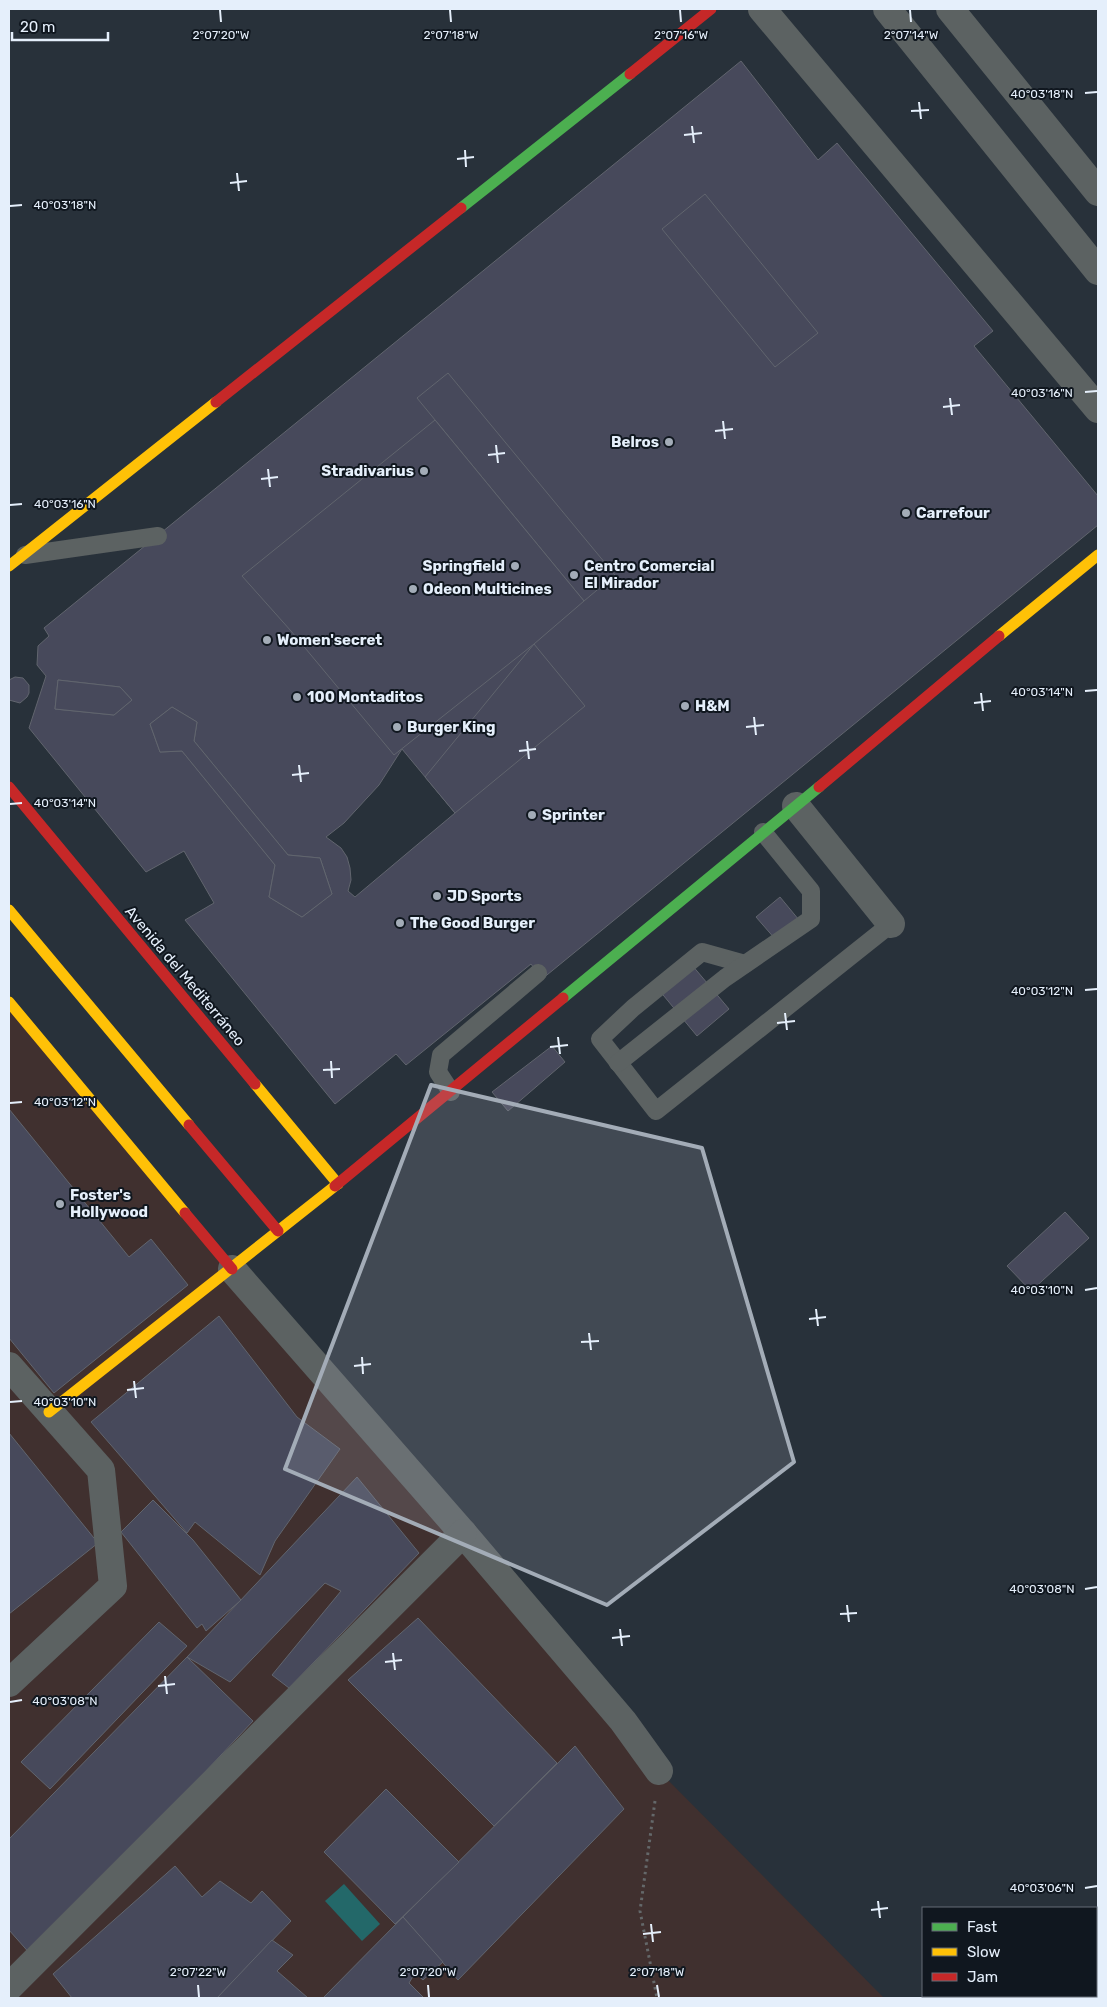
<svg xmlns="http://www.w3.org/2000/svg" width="1107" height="2007" font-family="Rubik,sans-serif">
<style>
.industrial{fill:#40302f}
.water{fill:#236869}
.building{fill:#47495b;stroke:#61656e;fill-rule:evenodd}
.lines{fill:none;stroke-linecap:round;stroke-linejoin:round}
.path{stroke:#64686a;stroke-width:3;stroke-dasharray:2.5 4;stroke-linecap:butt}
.lane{stroke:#5c6262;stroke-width:18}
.street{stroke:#5c6262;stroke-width:28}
.fast{stroke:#4caf50;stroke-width:11}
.slow{stroke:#ffc107;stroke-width:11}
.jam{stroke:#c62828;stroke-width:11}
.marked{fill:#a3acb7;fill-opacity:0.2;stroke:#a3acb7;stroke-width:4;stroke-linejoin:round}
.ticks{fill:none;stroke:#e5effb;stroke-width:2}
.poi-dot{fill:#a3acb7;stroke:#10171f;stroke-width:2}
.labels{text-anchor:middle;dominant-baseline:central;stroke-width:4;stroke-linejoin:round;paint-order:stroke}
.poi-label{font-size:15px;font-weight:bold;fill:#e5effb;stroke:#10171f;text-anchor:start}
.street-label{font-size:15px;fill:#e5effb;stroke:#10171f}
.ticks-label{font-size:12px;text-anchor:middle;fill:#e5effb;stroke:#10171f;stroke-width:4;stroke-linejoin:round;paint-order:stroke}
</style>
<rect width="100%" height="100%" fill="#28313a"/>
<polygon class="industrial" points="9,1002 659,1771 884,1998 9,1998"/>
<polygon class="water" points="344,1884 380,1924 362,1941 325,1901"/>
<g class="building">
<path d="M 741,61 L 818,160 L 837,143 L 993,331 L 974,346 L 1098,496 L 1098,525 L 542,979 L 531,964 L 406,1065 L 396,1054 L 335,1104 L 185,920 L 214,903 L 184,851 L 146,872 L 29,728 L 46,676 L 37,665 L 38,646 L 49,636 L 44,628 ZM 58,680 L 120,687 L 132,700 L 114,715 L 55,709 ZM 172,707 L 197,722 L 194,741 L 288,855 L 320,858 L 332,894 L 302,917 L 269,897 L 275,865 L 182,751 L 160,752 L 150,724 ZM 402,749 L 455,813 L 355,897 L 348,891 L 351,880 L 350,868 L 347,857 L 341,848 L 326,837 L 344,823 L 379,785 Z"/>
<polygon points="705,194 818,333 775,367 662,229"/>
<polygon points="448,373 615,575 584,601 417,398"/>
<polygon points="435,420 584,601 534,644 394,755 291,631 242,576"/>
<polygon points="534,644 585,706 455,813 425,777"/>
<polygon points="15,677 23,678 29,685 29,693 27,697 20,703 9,700 9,680"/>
<polygon points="58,680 120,687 132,700 114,715 55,709"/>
<polygon points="172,707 197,722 194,741 288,855 320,858 332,894 302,917 269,897 275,865 182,751 160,752 150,724"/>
<polygon points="780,897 799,920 776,940 756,917"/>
<polygon points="686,958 729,1009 697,1036 654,984"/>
<polygon points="552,1046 565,1062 508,1111 492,1092"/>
<polygon points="9,1109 129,1257 151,1239 188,1285 54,1393 9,1338"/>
<polygon points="1065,1212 1089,1238 1031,1291 1007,1266"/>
<polygon points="219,1316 297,1417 340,1449 275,1541 260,1575 195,1522 187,1533 91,1422"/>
<polygon points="9,1433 98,1543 9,1614"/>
<polygon points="357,1477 419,1553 289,1688 272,1675 341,1591 325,1583 230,1682 187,1657"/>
<polygon points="153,1500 193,1540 241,1600 206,1631 202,1624 197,1628 121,1532"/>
<polygon points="418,1618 557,1763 494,1826 348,1680"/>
<polygon points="159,1622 187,1646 50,1789 21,1762"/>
<polygon points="187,1657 253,1721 32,1956 9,1930 9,1839"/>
<polygon points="575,1746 624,1809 458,1980 403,1917"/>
<polygon points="386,1789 459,1862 395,1924 324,1852"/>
<polygon points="175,1866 202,1897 220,1881 251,1903 262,1891 291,1921 217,1998 72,1998 53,1974"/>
<polygon points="403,1917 443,1962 423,1980 415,1973 409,1983 424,1998 323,1998"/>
<polygon points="272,1940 293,1955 277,1971 308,1998 217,1998"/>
</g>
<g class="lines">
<polyline class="path" points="655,1801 640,1911 657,1998"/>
<g class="lane">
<polyline points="25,555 158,536"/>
<polyline points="745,964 702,952 633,1008 600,1039 656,1111 891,924"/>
<polyline points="618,1063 725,978 811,919 811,891 763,832"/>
<polyline points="451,1092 438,1072 441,1055 538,973"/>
</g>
<g class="street">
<polyline points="762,9 1098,409"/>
<polyline points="887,9 1098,271"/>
<polyline points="950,9 1098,192"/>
<polyline points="796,806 891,924"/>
<polyline points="232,1269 463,1533 623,1721 659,1771"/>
<polyline points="9,1366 101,1470 113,1586 9,1683"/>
<polyline points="9,1987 463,1533"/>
</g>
<g class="fast">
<polyline points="461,208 630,74"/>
<polyline points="563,998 819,787"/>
</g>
<g class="slow">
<polyline points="9,566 216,402"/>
<polyline points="999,636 1098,555"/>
<polyline points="9,910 189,1125"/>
<polyline points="9,1002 185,1213"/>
<polyline points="255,1084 338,1184"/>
<polyline points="49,1412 335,1186"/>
</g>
<g class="jam">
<polyline points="630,74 711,9"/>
<polyline points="216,402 461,208"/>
<polyline points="9,787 255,1084"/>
<polyline points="819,787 999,636"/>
<polyline points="189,1125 278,1231"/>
<polyline points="335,1186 563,998"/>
<polyline points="185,1213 232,1269"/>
</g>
</g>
<path class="marked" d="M 431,1085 L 702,1148 L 794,1462 L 607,1605 L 285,1469 Z"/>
<path class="ticks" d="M 220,10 L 221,22M 450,10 L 451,22M 680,10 L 681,22M 910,10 L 911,22M 1085,93 L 1097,92M 919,102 L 921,119M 911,111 L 929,110M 692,126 L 694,143M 684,135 L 702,133M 465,150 L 466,167M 457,159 L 474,157M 237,173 L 239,191M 230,183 L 247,181M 10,206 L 22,205M 1085,392 L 1097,391M 950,398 L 952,415M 943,407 L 960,405M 723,421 L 725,439M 715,431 L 733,429M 496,445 L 498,463M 488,455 L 505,453M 268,469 L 270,487M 261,479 L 278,477M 10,505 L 22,504M 1085,691 L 1097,690M 981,693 L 983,711M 974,703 L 991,701M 754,717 L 756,735M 746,727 L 764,725M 527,741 L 529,759M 519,751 L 536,749M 299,765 L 301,782M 292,775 L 309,773M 10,804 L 22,803M 1085,990 L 1097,989M 785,1013 L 787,1030M 777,1023 L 795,1021M 558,1037 L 560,1054M 550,1047 L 568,1045M 331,1061 L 332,1078M 323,1070 L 340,1069M 10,1103 L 22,1102M 1085,1290 L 1097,1288M 816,1309 L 818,1326M 809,1319 L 826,1317M 589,1333 L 591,1350M 581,1342 L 599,1341M 362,1357 L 363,1374M 354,1366 L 371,1364M 134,1381 L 136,1398M 127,1390 L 144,1388M 10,1402 L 22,1401M 1085,1589 L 1097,1587M 847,1605 L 849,1622M 840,1614 L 857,1613M 620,1629 L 622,1646M 612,1638 L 630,1636M 393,1653 L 395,1670M 385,1662 L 402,1660M 165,1676 L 167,1694M 158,1686 L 175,1684M 10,1702 L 22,1700M 1085,1888 L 1097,1886M 878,1901 L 880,1918M 871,1910 L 888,1908M 651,1924 L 653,1942M 643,1934 L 661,1932M 198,1985 L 199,1997M 428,1985 L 429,1997M 657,1985 L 659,1997"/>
<g class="poi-dot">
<circle cx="669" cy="442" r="5"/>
<circle cx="424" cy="471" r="5"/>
<circle cx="906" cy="513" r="5"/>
<circle cx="515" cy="566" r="5"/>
<circle cx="574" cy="575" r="5"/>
<circle cx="413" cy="589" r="5"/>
<circle cx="267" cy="640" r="5"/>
<circle cx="297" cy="697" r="5"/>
<circle cx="685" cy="706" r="5"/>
<circle cx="397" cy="727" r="5"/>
<circle cx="532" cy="815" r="5"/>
<circle cx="437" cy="896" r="5"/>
<circle cx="400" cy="923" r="5"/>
<circle cx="60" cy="1204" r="5"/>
</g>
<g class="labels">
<g class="poi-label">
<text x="659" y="442" text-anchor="end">Belros</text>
<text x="414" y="471" text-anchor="end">Stradivarius</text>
<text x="916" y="513">Carrefour</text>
<text x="505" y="566" text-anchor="end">Springfield</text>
<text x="584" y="566">Centro Comercial<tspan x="584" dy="17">El Mirador</tspan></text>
<text x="423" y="589">Odeon Multicines</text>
<text x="277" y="640">Women'secret</text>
<text x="307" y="697">100 Montaditos</text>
<text x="695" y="706">H&amp;M</text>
<text x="407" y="727">Burger King</text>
<text x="542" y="815">Sprinter</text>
<text x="447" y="896">JD Sports</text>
<text x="410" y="923">The Good Burger</text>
<text x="70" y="1195">Foster's<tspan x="70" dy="17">Hollywood</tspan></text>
</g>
<g class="street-label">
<text transform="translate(185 976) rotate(50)">Avenida del Mediterráneo</text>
</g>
</g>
<g class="ticks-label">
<text x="221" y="39">2°07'20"W</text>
<text x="451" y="39">2°07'18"W</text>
<text x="681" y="39">2°07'16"W</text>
<text x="911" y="39">2°07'14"W</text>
<text x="1042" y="98">40°03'18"N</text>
<text x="65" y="209">40°03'18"N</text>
<text x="1042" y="397">40°03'16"N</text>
<text x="65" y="508">40°03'16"N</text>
<text x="1042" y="696">40°03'14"N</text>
<text x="65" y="807">40°03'14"N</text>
<text x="1042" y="995">40°03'12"N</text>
<text x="65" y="1106">40°03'12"N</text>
<text x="1042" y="1294">40°03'10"N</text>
<text x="65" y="1406">40°03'10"N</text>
<text x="1042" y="1593">40°03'08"N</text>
<text x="65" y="1705">40°03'08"N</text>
<text x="1042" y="1892">40°03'06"N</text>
<text x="198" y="1976">2°07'22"W</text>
<text x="428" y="1976">2°07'20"W</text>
<text x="657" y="1976">2°07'18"W</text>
</g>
<rect width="1107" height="2007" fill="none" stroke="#e5effb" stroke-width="20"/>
<rect x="922" y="1907" width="175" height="90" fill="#10171f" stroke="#656d77"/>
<rect x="932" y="1923" width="25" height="8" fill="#4caf50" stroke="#656d77"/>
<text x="967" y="1932" font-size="15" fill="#e5effb">Fast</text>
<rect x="932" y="1948" width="25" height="8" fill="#ffc107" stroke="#656d77"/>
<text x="967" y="1957" font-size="15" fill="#e5effb">Slow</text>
<rect x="932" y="1973" width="25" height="8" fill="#c62828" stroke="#656d77"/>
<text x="967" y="1982" font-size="15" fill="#e5effb">Jam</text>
<path d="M12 32v8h96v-8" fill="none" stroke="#e5effb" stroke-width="2.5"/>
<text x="20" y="32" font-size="15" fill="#e5effb" stroke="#10171f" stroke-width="4" paint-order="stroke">20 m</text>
</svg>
